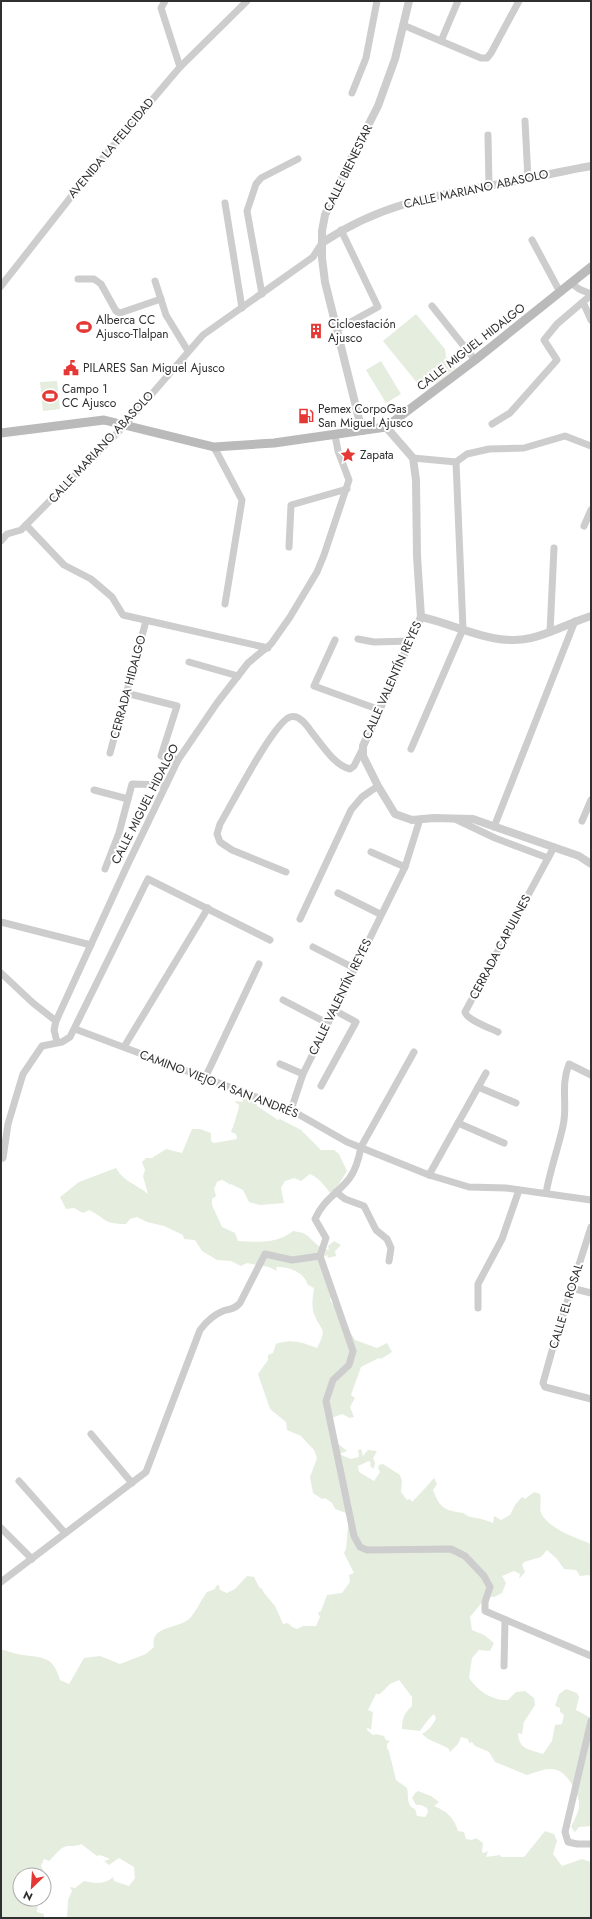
<svg xmlns="http://www.w3.org/2000/svg" width="592" height="1919" font-family="Jost,sans-serif">
<style>
.green{fill:#e5eddf}
.lines{fill:none;stroke-linecap:round;stroke-linejoin:round}
.minor{stroke:#cdcdcd;stroke-width:7}
.tertiary{stroke:#cdcdcd;stroke-width:8}
.secondary{stroke:#bababa;stroke-width:9}
.labels{text-anchor:middle;dominant-baseline:central;stroke-width:4;stroke-linejoin:round;paint-order:stroke}
.street-label{font-size:12px;fill:#303030;stroke:#fff}
.poi-label{font-size:12px;fill:#303030;stroke:#fff;text-anchor:start}
</style>
<rect width="100%" height="100%" fill="#fff"/>
<g class="green">
<polygon points="416,314 445,349 446,357 455,368 436,383 430,375 418,384 383,341"/>
<polygon points="381,361 401,394 386,403 366,370"/>
<polygon points="57,381 60,409 43,411 40,382"/>
<path d="M 245,1092 L 256,1102 L 257,1106 L 278,1120 L 280,1119 L 301,1130 L 321,1150 L 334,1150 L 339,1154 L 347,1171 L 332,1195 C 324,1186 321,1179 310,1174 L 301,1181 L 294,1178 L 285,1181 L 281,1188 L 284,1203 L 260,1205 L 249,1202 L 243,1190 L 231,1184 L 229,1185 L 228,1183 L 222,1180 L 217,1182 L 214,1189 L 216,1196 L 212,1199 L 212,1205 L 222,1227 L 235,1233 L 238,1241 C 257,1242 277,1244 293,1231 C 297,1232 302,1232 305,1234 C 314,1240 318,1249 329,1250 L 328,1246 L 334,1241 L 341,1245 L 335,1251 L 336,1256 L 328,1258 L 327,1255 L 323,1257 L 331,1292 L 330,1300 L 355,1340 L 377,1348 L 387,1343 L 392,1352 L 381,1359 L 379,1358 L 361,1367 L 351,1395 L 355,1398 L 350,1407 L 354,1417 L 350,1418 L 342,1414 L 332,1418 L 329,1425 L 336,1430 L 332,1431 L 337,1443 L 347,1451 L 339,1454 L 351,1459 L 359,1457 L 358,1450 L 361,1449 L 363,1456 L 368,1450 L 377,1451 L 373,1458 L 375,1463 L 374,1469 L 370,1466 L 371,1463 L 369,1461 L 358,1466 L 359,1472 L 374,1481 L 380,1472 L 378,1468 L 379,1465 L 383,1464 L 400,1475 L 402,1481 L 401,1492 L 407,1500 L 410,1499 L 412,1502 C 420,1494 427,1486 434,1478 L 437,1484 L 433,1490 C 440,1509 445,1510 463,1513 C 466,1514 468,1517 471,1517 C 479,1518 486,1520 493,1523 L 494,1516 L 501,1520 L 510,1515 L 515,1505 L 522,1497 L 525,1499 L 534,1492 L 540,1494 C 542,1500 539,1506 541,1513 C 547,1527 575,1538 589,1543 L 591,1548 L 591,1578 L 589,1575 L 580,1576 L 576,1570 L 564,1569 L 557,1559 L 547,1550 L 541,1557 L 524,1562 L 522,1565 L 525,1572 L 519,1579 L 520,1574 L 514,1571 L 502,1576 L 506,1583 L 502,1593 L 494,1597 L 485,1596 L 484,1600 L 470,1617 L 472,1630 L 484,1635 L 494,1643 L 490,1651 L 479,1650 L 472,1658 L 469,1678 C 478,1691 492,1701 508,1700 L 516,1692 L 525,1691 L 534,1698 L 535,1705 L 524,1722 L 522,1734 L 518,1733 C 519,1750 529,1749 543,1754 L 552,1741 L 555,1725 L 562,1724 L 564,1715 L 560,1712 L 560,1708 L 555,1706 L 559,1694 L 566,1689 L 577,1693 L 579,1697 L 576,1710 L 591,1718 L 591,1826 L 579,1827 L 575,1832 L 571,1827 C 574,1820 580,1811 579,1803 C 579,1793 567,1773 557,1770 C 547,1767 538,1772 527,1775 L 495,1762 L 489,1752 L 475,1746 L 472,1742 L 469,1743 L 468,1739 L 461,1737 L 458,1744 L 450,1752 L 448,1748 L 428,1739 L 422,1734 C 429,1730 433,1725 436,1718 L 434,1714 C 428,1719 424,1725 420,1731 L 402,1729 C 402,1719 404,1713 412,1706 L 412,1697 L 399,1680 L 390,1684 L 380,1694 L 376,1694 L 368,1710 L 373,1712 L 371,1730 L 368,1728 L 366,1729 L 373,1735 L 376,1734 L 384,1736 L 386,1740 L 390,1741 L 387,1744 L 387,1748 L 389,1751 L 396,1780 L 407,1788 C 409,1796 406,1806 415,1809 L 417,1816 L 425,1817 L 428,1812 L 427,1808 L 421,1805 L 416,1805 L 412,1798 L 415,1793 L 418,1791 L 431,1796 L 439,1802 L 434,1806 C 447,1811 454,1818 458,1831 L 464,1832 L 466,1839 L 472,1840 L 476,1838 L 483,1843 L 482,1852 L 484,1853 L 488,1851 L 486,1857 L 500,1855 L 501,1857 L 524,1857 L 545,1831 L 554,1834 L 557,1841 L 553,1854 L 562,1866 L 582,1859 L 591,1862 L 591,1918 L 67,1918 L 68,1900 L 72,1891 L 70,1887 L 75,1888 L 84,1881 C 94,1883 105,1885 113,1877 L 114,1881 L 129,1886 L 135,1878 L 134,1867 L 119,1858 L 109,1865 L 104,1861 L 110,1859 L 100,1855 L 97,1856 L 81,1844 C 75,1847 69,1845 64,1847 C 58,1850 54,1857 49,1861 L 44,1859 L 41,1866 L 48,1880 L 47,1882 L 48,1886 L 44,1893 L 44,1875 L 20,1875 L 20,1899 L 41,1899 L 38,1901 L 37,1912 L 44,1914 L 44,1918 L 1,1918 L 1,1649 C 8,1651 15,1654 23,1655 C 44,1658 53,1656 60,1680 L 69,1684 L 84,1658 L 100,1656 L 120,1664 L 146,1654 L 154,1647 C 150,1625 176,1630 189,1619 C 196,1612 201,1600 207,1592 L 215,1589 L 216,1586 L 219,1585 L 220,1590 L 227,1593 L 235,1589 L 247,1576 L 254,1577 L 259,1587 L 262,1589 L 264,1593 L 275,1606 L 283,1624 L 288,1623 L 292,1627 L 297,1629 L 303,1626 L 316,1626 L 320,1617 L 318,1613 L 321,1611 L 327,1595 L 342,1593 L 350,1582 L 349,1575 L 354,1573 L 344,1553 L 346,1549 L 349,1514 L 335,1509 L 332,1503 L 325,1498 L 322,1499 L 313,1493 L 310,1477 L 317,1458 L 314,1450 L 301,1436 L 287,1430 L 286,1422 L 270,1409 L 258,1374 L 268,1360 L 268,1355 L 273,1353 L 276,1344 C 291,1338 304,1343 317,1348 C 328,1327 321,1332 314,1314 C 311,1305 313,1297 314,1288 L 308,1285 C 303,1271 289,1267 276,1267 L 277,1271 L 269,1267 L 247,1263 L 241,1266 L 231,1261 L 217,1260 L 202,1251 L 195,1240 L 184,1239 L 183,1235 L 164,1226 L 147,1222 L 137,1217 L 130,1219 L 126,1224 C 102,1224 108,1219 89,1210 L 83,1213 L 74,1208 L 66,1209 L 60,1197 L 79,1182 L 116,1168 C 124,1182 136,1184 148,1194 L 143,1176 L 145,1170 L 142,1162 L 146,1158 L 152,1158 L 166,1149 L 182,1153 L 192,1129 L 200,1129 L 211,1133 L 211,1141 L 214,1143 L 237,1139 L 236,1134 L 231,1132 C 233,1128 239,1109 239,1105 L 234,1101 L 243,1102 L 242,1099 Z"/>
</g>
<g class="lines">
<g class="minor">
<polyline points="165,1 161,8 180,67"/>
<polyline points="403,25 481,58 487,58 491,53 519,1"/>
<polyline points="441,41 458,1"/>
<polyline points="352,93 366,58 377,1"/>
<polyline points="525,121 528,179"/>
<polyline points="488,135 489,186"/>
<polyline points="225,203 242,308"/>
<polyline points="532,240 560,292"/>
<polyline points="78,279 94,279 101,284 116,311 120,313 161,299"/>
<polyline points="155,281 166,315 188,351"/>
<polyline points="571,283 579,289 591,294"/>
<polyline points="1,286 85,179 180,67 247,1"/>
<polyline points="262,294 247,211 256,184 261,178 298,159"/>
<polyline points="583,302 591,320"/>
<polyline points="432,306 475,360"/>
<polyline points="336,330 378,307 341,230"/>
<polyline points="492,424 510,413 557,360 544,340 557,324 591,295"/>
<polyline points="214,447 242,500 225,604"/>
<polyline points="413,458 456,462 467,454 489,449 524,448 565,436 591,446"/>
<polyline points="26,525 64,565 91,579 112,597 123,615 268,648"/>
<polyline points="584,526 591,510"/>
<polyline points="1,541 7,534 21,530 124,426 203,335 313,257 322,243"/>
<polyline points="289,547 291,505 347,489"/>
<polyline points="550,632 554,548"/>
<polyline points="358,639 374,642 411,641"/>
<polyline points="335,640 314,686 380,710"/>
<polyline points="189,662 238,676"/>
<polyline points="126,693 177,706 161,756 178,760"/>
<polyline points="411,749 463,629 456,462"/>
<polyline points="110,753 146,621"/>
<polyline points="94,790 128,799"/>
<polyline points="455,819 495,838 548,858"/>
<polyline points="582,821 591,800"/>
<polyline points="494,827 575,621"/>
<polyline points="371,852 405,867"/>
<polyline points="105,869 119,833 132,784 166,785"/>
<path d="M 286,872 L 232,850 L 220,842 L 217,834 L 220,824 C 231,806 273,723 290,717 C 300,714 308,727 313,734 C 323,746 334,765 350,769 L 354,766 L 363,748"/>
<polyline points="338,893 380,914"/>
<polyline points="300,919 351,810 362,797 378,786"/>
<polyline points="1,922 91,945"/>
<polyline points="313,947 354,968"/>
<polyline points="1,973 33,1003 56,1021"/>
<polyline points="283,1000 327,1023"/>
<polyline points="75,1029 291,1110 347,1142 429,1175 469,1187 506,1188 591,1200"/>
<path d="M 498,1032 C 490,1028 467,1020 465,1012 L 554,847"/>
<polyline points="57,1042 54,1030 56,1021 126,868 178,760 217,703 248,663 271,644 290,617 317,572 324,555 349,480 338,451 335,435"/>
<polyline points="124,1047 208,908"/>
<polyline points="280,1064 303,1074"/>
<polyline points="205,1078 259,964"/>
<polyline points="321,1086 356,1022 334,1010"/>
<polyline points="478,1087 516,1103"/>
<polyline points="291,1110 303,1074 405,867 420,819"/>
<polyline points="458,1123 504,1143"/>
<polyline points="1,1157 3,1158 8,1124 23,1074 42,1046 62,1042 70,1037 148,879 270,940"/>
<polyline points="429,1175 486,1073"/>
<polyline points="336,1192 345,1199 364,1206 376,1230 387,1239 391,1248 389,1261"/>
<path d="M 546,1193 C 550,1170 558,1149 563,1126 C 568,1105 560,1087 569,1064 L 591,1075"/>
<polyline points="591,1227 555,1340 543,1383 545,1387 591,1399"/>
<polyline points="320,1256 353,1351 349,1365 333,1380 326,1401 354,1536 360,1547 367,1550 451,1549 465,1556 484,1576 490,1587 485,1602 485,1611 591,1656"/>
<polyline points="571,1288 591,1293"/>
<polyline points="478,1308 478,1284 502,1239 519,1190"/>
<polyline points="91,1434 132,1483"/>
<polyline points="19,1481 65,1533"/>
<polyline points="1,1528 32,1559"/>
<path d="M 1,1582 L 146,1472 L 200,1330 C 206,1322 213,1315 223,1311 C 230,1309 235,1309 240,1303 L 265,1254 L 292,1260 L 320,1256 L 326,1238 L 315,1219 C 324,1199 336,1195 349,1179 C 356,1170 359,1158 361,1147 L 414,1052"/>
<polyline points="504,1666 505,1620"/>
<polyline points="591,1721 565,1832 568,1842 577,1844 591,1844"/>
</g>
<g class="tertiary">
<path d="M 322,243 C 381,203 437,195 505,183 C 534,178 562,171 591,166"/>
<polyline points="386,427 413,458 416,480 417,556 421,617 363,746 363,756 378,786 395,814 412,820 434,818 473,819 579,856 591,864"/>
<polyline points="362,431 325,282 322,258 322,231 325,215 351,159 378,106 395,59 409,1"/>
<path d="M 421,617 C 456,624 493,647 531,638 C 552,633 571,622 591,616"/>
</g>
<polyline class="secondary" points="1,433 104,420 214,447 274,443 386,427 475,360 591,267"/>
</g>
<defs>
<symbol id="stadium-bare" viewBox="-9 -9 18 18"><path d="M0-5a6.5 5 0 1 0 0 10a6.5 5 0 1 0 0-10ZM-3.5-1.8h7v3.6h-7Z" fill="#e53835" stroke="#fff" stroke-width="2.5" paint-order="stroke"/></symbol>
<symbol id="building-bare" viewBox="-9 -9 18 18"><path d="M-4-6H4V6H1V3H-1V6H-4ZM-2.5-4.3h1.7v1.8h-1.7ZM.8-4.3h1.7v1.8H.8ZM-2.5-1h1.7V.8h-1.7ZM.8-1h1.7V.8H.8Z" fill="#e53835" stroke="#fff" stroke-width="2.5" paint-order="stroke"/></symbol>
<symbol id="civic-bare" viewBox="-9 -9 18 18"><path d="M-.6-6.5H3V-4.5H.6V-3L4-1V1h2V6H-6V1h2V-1L-.6-3ZM-1.2 2.5V6h2.4V2.5Z" fill="#e53835" stroke="#fff" stroke-width="2.5" paint-order="stroke"/></symbol>
<symbol id="fuel-bare" viewBox="-9 -9 18 18"><path d="M-5.5-6h7V0h2V4h1.3V-2.5L3-4.5l.8-.8L6-3V5H2.5V1h-1V6h-7ZM-4.2-4.7v3.2H.2V-4.7Z" fill="#e53835" stroke="#fff" stroke-width="2.5" paint-order="stroke"/></symbol>
<symbol id="sight-bare" viewBox="-9 -9 18 18"><path d="M0-6L1.8-2.2L6-1.7L2.9 1.2L3.7 5.4L0 3.3L-3.7 5.4L-2.9 1.2L-6-1.7L-1.8-2.2Z" fill="#e53835" stroke="#fff" stroke-width="2.5" paint-order="stroke"/></symbol>
</defs>
<g fill-rule="evenodd">
<use href="#stadium-bare" x="73" y="316" width="22" height="22"/>
<use href="#building-bare" x="305" y="320" width="22" height="22"/>
<use href="#civic-bare" x="60" y="357" width="22" height="22"/>
<use href="#stadium-bare" x="39" y="385" width="22" height="22"/>
<use href="#fuel-bare" x="295" y="405" width="22" height="22"/>
<use href="#sight-bare" x="337" y="444" width="22" height="22"/>
</g>
<g class="labels">
<g class="street-label">
<text transform="translate(111 148) rotate(-50)">AVENIDA LA FELICIDAD</text>
<text transform="translate(348 168) rotate(-64)">CALLE BIENESTAR</text>
<text transform="translate(476 189) rotate(-12)">CALLE MARIANO ABASOLO</text>
<text transform="translate(471 347) rotate(-38)">CALLE MIGUEL HIDALGO</text>
<text transform="translate(101 447) rotate(-47)">CALLE MARIANO ABASOLO</text>
<text transform="translate(392 680) rotate(-66)">CALLE VALENTÍN REYES</text>
<text transform="translate(128 687) rotate(-75)">CERRADA HIDALGO</text>
<text transform="translate(145 804) rotate(-63)">CALLE MIGUEL HIDALGO</text>
<text transform="translate(500 947) rotate(-62)">CERRADA CAPULINES</text>
<text transform="translate(340 997) rotate(-64)">CALLE VALENTÍN REYES</text>
<text transform="translate(219 1084) rotate(21)">CAMINO VIEJO A SAN ANDRÉS</text>
<text transform="translate(566 1306) rotate(-73)">CALLE EL ROSAL</text>
</g>
<g class="poi-label">
<text x="96" y="320">Alberca CC<tspan x="96" dy="14">Ajusco-Tlalpan</tspan></text>
<text x="328" y="324">Cicloestación<tspan x="328" dy="14">Ajusco</tspan></text>
<text x="83" y="368">PILARES San Miguel Ajusco</text>
<text x="62" y="389">Campo 1<tspan x="62" dy="14">CC Ajusco</tspan></text>
<text x="318" y="409">Pemex CorpoGas<tspan x="318" dy="14">San Miguel Ajusco</tspan></text>
<text x="360" y="455">Zapata</text>
</g>
</g>
<rect width="592" height="1919" fill="none" stroke="#303030" stroke-width="4"/>
<g transform="translate(32 1887) rotate(205)"><circle r="19" fill="#ffffff" stroke="#acacac"/>
<path d="M0-3L7 15L0 10L-7 15Z" fill="#e53835"/>
<text y="-6" font-size="11" font-weight="bold" text-anchor="middle" fill="#303030">N</text>
</g>
</svg>
